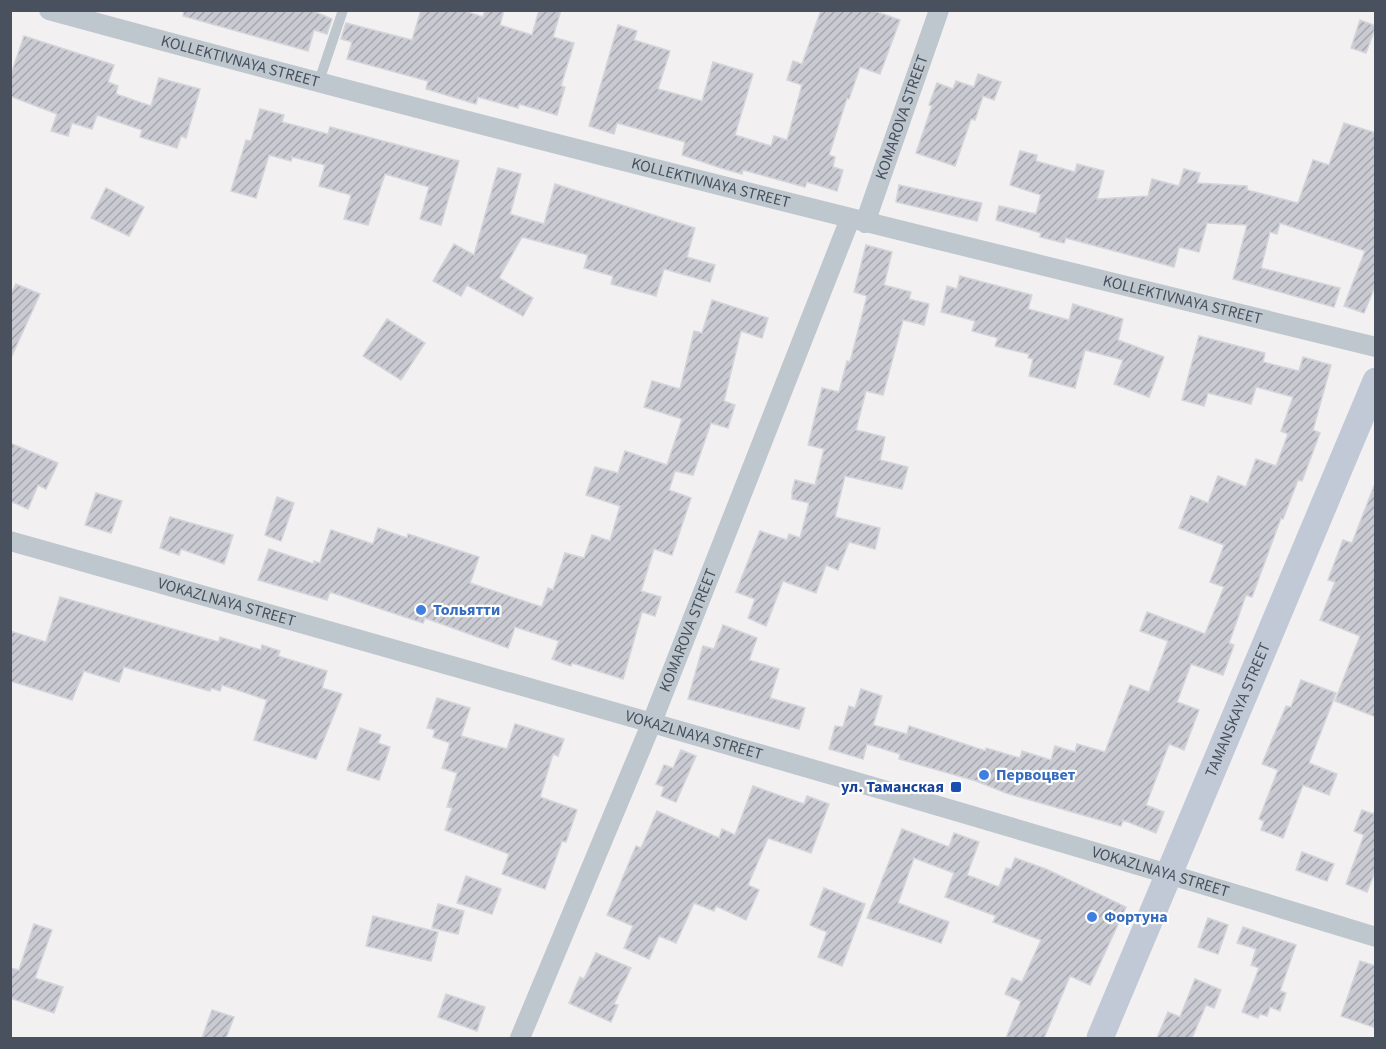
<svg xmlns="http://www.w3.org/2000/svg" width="1386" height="1049" font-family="'Source Sans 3',sans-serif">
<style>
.building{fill:url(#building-hatch);stroke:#d4d5db;stroke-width:1.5}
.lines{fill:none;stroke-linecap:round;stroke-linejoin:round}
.lane{stroke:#bec6ce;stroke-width:10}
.street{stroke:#bec6ce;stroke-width:20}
.secondary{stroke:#c1c9d6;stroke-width:27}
.shop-dot{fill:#3f7fe0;stroke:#fff;stroke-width:2}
.transit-dot{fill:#1a4fb4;stroke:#fff;stroke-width:2}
.labels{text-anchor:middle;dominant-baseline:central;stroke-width:4.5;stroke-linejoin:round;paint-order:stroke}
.street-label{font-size:16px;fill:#48515d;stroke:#fff}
.shop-label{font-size:16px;font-weight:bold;fill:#366cbe;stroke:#fff;text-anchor:start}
.transit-label{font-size:16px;font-weight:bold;fill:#164399;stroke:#fff;text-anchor:end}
</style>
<defs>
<pattern id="building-hatch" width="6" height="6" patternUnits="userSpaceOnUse" patternTransform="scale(1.5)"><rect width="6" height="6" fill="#cacbd2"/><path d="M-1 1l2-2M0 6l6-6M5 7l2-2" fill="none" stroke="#a6a7ae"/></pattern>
</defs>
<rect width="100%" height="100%" fill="#f2f0f0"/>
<g class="building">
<polygon points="184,10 311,10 332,19 327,34 314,30 308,51 183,16"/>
<polygon points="421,10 462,10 483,17 485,10 504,10 500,25 532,35 539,10 561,10 553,37 574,43 561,86 565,87 557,115 519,104 518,108 478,97 476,104 426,89 428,81 347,59 352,42 341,39 346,23 412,40"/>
<polygon points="821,10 872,10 900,20 880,74 860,67 849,99 847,98 829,155 835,157 833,167 843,170 837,191 807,182 805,187 743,170 742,174 724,169 682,155 685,142 617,123 614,134 589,126 618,25 637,31 634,40 670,51 658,89 702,101 713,62 753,74 735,135 771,146 774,136 787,140 802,85 787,80 793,61 802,64"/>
<polygon points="1360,20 1376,26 1366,53 1351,48"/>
<polygon points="24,36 114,65 108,82 118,86 116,94 151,106 159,78 200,89 186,138 181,136 177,148 140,137 142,130 97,115 92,129 72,123 68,136 51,131 57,114 10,96 10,77"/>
<polygon points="978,74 1001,82 994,100 983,96 975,120 971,119 955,166 916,153 932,106 929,105 937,83 953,89 956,81 974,87"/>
<polygon points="260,109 284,115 282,122 328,134 330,127 459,161 441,225 420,219 429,187 385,174 368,225 344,219 351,195 319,186 325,165 292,157 291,161 269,155 256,198 231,191 246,140 251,141"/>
<polygon points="1344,123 1376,133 1376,284 1364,313 1344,306 1365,251 1280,223 1277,234 1270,232 1261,268 1340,288 1334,307 1233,279 1247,225 1207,223 1199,252 1179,247 1174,267 1066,238 1064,243 1040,237 1041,233 996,220 999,206 1036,214 1041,195 1010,185 1020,151 1037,155 1036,161 1075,172 1077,164 1104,171 1097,199 1148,196 1152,179 1179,186 1184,169 1200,173 1197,183 1247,186 1247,190 1298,203 1313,160 1329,165"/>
<polygon points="498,168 521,174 510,214 544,224 555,184 695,228 687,257 715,265 710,282 664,269 656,296 611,284 613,276 584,268 588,255 522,237 499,278 533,298 523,316 467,285 461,296 433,281 454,244 474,255"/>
<polygon points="899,185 982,203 977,221 896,202"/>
<polygon points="106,188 144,207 129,236 91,218"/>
<polygon points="866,245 892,252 884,285 911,292 909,299 929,304 924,325 903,320 883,395 866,391 856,430 885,437 880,460 908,467 902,489 845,476 835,517 880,528 875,549 849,542 838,570 826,565 816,593 783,581 766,626 748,618 755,599 736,592 760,531 787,540 789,534 800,538 809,503 792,499 792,492 795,480 815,485 824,449 808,445 822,388 839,392 847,361 850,362 867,296 854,292"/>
<polygon points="960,276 1032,295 1028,309 1069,320 1073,304 1123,319 1118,340 1164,357 1149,397 1114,384 1123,360 1085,350 1075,388 1029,376 1033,359 1028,358 1029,354 995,346 998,338 972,331 975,321 941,312 947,286 957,289"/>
<polygon points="16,284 40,294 10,360 10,296"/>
<polygon points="712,300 768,318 762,338 741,331 724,401 735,405 728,428 711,423 693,475 675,471 669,490 691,498 672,555 654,549 641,591 661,597 655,616 642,612 623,679 572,663 571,666 552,659 559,641 515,627 508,648 425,618 423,623 330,592 327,600 258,580 269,549 314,564 314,561 320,563 331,530 373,544 378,528 407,538 408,534 479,557 470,583 542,607 548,588 553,590 565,553 584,558 592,535 610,541 620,506 586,495 595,467 618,473 625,451 667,465 682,419 644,407 652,381 680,389 694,331 702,333"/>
<polygon points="387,319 425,343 401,380 363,356"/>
<polygon points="1199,336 1265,353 1263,362 1299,371 1303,357 1331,365 1313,430 1320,433 1302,481 1298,480 1283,519 1281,518 1252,597 1246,595 1229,643 1234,645 1223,675 1191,664 1177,702 1199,710 1184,750 1169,744 1146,805 1164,812 1156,833 1123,820 1121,826 1006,793 976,781 899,759 900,754 867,744 863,759 829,749 835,726 843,727 849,706 855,708 861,689 882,696 873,725 907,734 909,726 986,751 986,748 1020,758 1022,751 1051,760 1055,746 1075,752 1077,744 1105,752 1130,685 1149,692 1168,641 1140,631 1147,612 1205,634 1224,587 1210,582 1224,545 1179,528 1191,496 1208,503 1218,476 1246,487 1256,459 1276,466 1288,434 1281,431 1293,397 1256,387 1251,404 1208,393 1204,406 1182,400"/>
<polygon points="10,443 58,463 46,489 38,485 28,509 10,501"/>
<polygon points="1374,486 1376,486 1376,717 1335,701 1360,636 1320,620 1335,582 1328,580 1343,540 1352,543"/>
<polygon points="96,493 122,501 111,533 85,525"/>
<polygon points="277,497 294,503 281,541 265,535"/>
<polygon points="170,517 233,535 224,564 181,549 179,555 160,548"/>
<polygon points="60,597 219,642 220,637 261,650 262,645 280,651 278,656 327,671 322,688 342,694 316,759 254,740 267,700 222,685 220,691 211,688 210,691 124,667 119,682 84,671 72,700 10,681 10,631 46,642"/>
<polygon points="723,625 757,638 749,660 779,669 770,698 805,708 799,729 688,699 703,646 714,649"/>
<polygon points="1301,680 1336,693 1309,763 1337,774 1329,795 1303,785 1283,838 1261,830 1264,821 1259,819 1278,770 1262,764 1286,706 1291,707"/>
<polygon points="437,698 470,708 461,736 507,749 515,724 564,739 558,756 553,754 540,797 577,810 566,842 562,841 545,889 502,874 509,854 445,830 452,808 447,807 457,773 442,768 450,743 433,737 435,730 427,728"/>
<polygon points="360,728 381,735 378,743 390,747 379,780 347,770"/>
<polygon points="681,750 696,756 676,802 661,796 664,787 656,784 664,765 673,768"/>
<polygon points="753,786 804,804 807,796 829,804 811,853 768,838 748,885 759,890 746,920 716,906 714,911 694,903 676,943 659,936 649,959 624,948 633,926 607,915 636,846 641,848 657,811 719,838 722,829 735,835"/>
<polygon points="1362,810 1373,814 1376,810 1376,869 1367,892 1346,884 1364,835 1354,831"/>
<polygon points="902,829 949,847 954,833 979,842 967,875 999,887 1006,868 1011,869 1015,858 1046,869 1126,907 1090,985 1070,976 1044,1038 1006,1038 1021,1001 1005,994 1012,978 1022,982 1041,940 993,922 996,916 945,897 954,873 914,858 898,903 949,922 941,943 867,918"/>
<polygon points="1302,852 1334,864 1327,881 1296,870"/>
<polygon points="466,876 501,889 492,914 457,903"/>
<polygon points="824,888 865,904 842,966 818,957 827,932 810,925"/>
<polygon points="438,904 464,911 458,934 432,928"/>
<polygon points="373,916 438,932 431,961 366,946"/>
<polygon points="1208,918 1228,925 1218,954 1198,947"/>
<polygon points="34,924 52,930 35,978 63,987 54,1013 10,998 10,968 19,970"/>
<polygon points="1243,927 1296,945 1280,991 1286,993 1280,1011 1270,1007 1267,1016 1260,1014 1258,1018 1242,1012 1259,968 1251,965 1256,949 1237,943"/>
<polygon points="596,953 631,968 614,1004 618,1005 611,1022 569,1003 580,977 584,979"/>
<polygon points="1360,961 1376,966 1376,1028 1341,1016"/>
<polygon points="1195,979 1221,990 1214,1008 1206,1005 1192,1038 1157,1038 1168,1012 1180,1017"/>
<polygon points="446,994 485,1007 477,1031 438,1017"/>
<polygon points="212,1010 234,1017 226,1038 202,1038"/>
</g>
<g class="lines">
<polyline class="lane" points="318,84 343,10"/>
<g class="street">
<path id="s1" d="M 49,10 C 489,130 932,239 1376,347"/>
<path id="s2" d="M 865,223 L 939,10"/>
<path id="s3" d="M 10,541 C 467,670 923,798 1376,937"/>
<path id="s4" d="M 520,1038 L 652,722 L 850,219"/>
</g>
<path class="secondary" id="s5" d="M 1100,1038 L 1376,381"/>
</g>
<g class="shop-dot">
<circle cx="421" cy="610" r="6"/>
<circle cx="984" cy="775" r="6"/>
<circle cx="1092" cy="917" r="6"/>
</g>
<rect class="transit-dot" x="950" y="781" width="12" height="12" rx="3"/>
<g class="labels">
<g class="street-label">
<text stroke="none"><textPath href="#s1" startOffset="198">KOLLEKTIVNAYA STREET</textPath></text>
<text stroke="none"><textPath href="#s2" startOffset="112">KOMAROVA STREET</textPath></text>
<text stroke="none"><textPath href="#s1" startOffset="684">KOLLEKTIVNAYA STREET</textPath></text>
<text stroke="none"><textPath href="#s1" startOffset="1170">KOLLEKTIVNAYA STREET</textPath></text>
<text stroke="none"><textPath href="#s3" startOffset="225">VOKAZLNAYA STREET</textPath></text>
<text stroke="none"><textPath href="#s4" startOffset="441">KOMAROVA STREET</textPath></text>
<text stroke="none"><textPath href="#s5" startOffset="356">TAMANSKAYA STREET</textPath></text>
<text stroke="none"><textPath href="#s3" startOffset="711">VOKAZLNAYA STREET</textPath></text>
<text stroke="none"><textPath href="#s3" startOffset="1197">VOKAZLNAYA STREET</textPath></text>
</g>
<g class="shop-label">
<text x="433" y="610">Тольятти</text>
<text x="996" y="775">Первоцвет</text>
<text x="1104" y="917">Фортуна</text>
</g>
<g class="transit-label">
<text x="944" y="787">ул. Таманская</text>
</g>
</g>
<rect width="1386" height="1049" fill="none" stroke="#48515d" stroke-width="24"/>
</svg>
